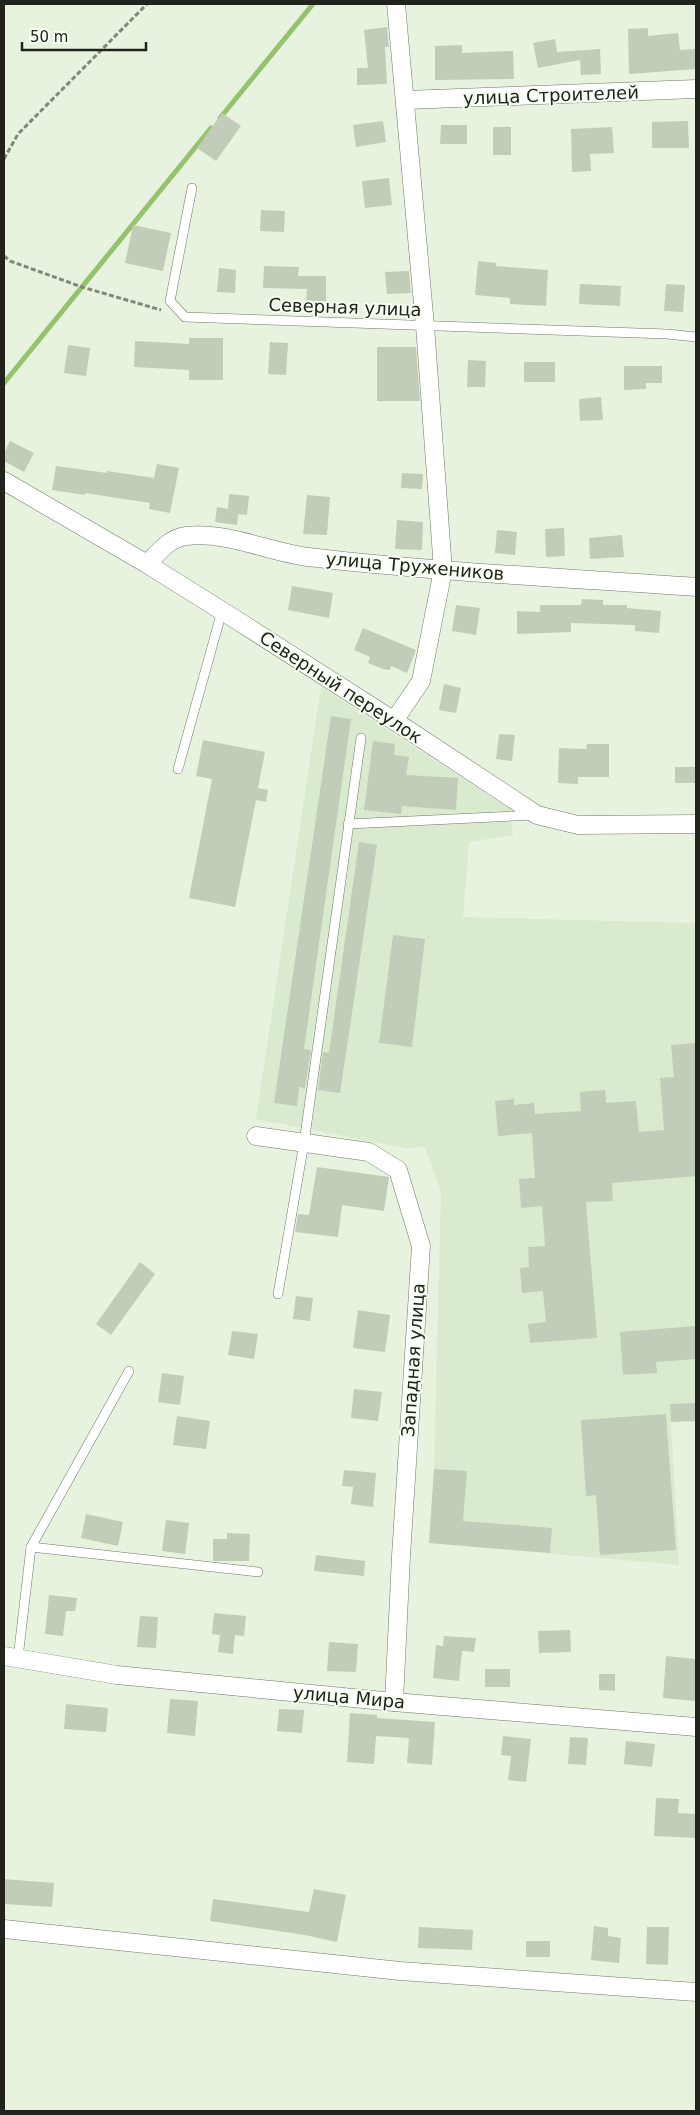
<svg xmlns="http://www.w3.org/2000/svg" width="700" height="2115" font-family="'DejaVu Sans',sans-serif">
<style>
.built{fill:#daeace}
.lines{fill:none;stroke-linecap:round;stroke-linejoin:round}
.stream{stroke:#95c36d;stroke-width:5}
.building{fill:#c1cdb8}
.service-casing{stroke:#6e7966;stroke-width:10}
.minor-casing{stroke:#6e7966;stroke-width:19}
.path{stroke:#80887a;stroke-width:3;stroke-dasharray:5 2.5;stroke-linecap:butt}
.service{stroke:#fff;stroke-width:9}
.minor{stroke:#fff;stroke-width:18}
.labels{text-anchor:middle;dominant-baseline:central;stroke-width:4;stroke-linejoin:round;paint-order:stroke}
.street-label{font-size:18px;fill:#20241c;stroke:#f7fff2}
</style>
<rect width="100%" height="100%" fill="#e7f3de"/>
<polygon class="built" points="321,687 510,809 513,835 469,842 463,917 696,923 696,1420 671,1422 679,1565 429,1543 434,1469 441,1191 424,1146 410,1149 256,1119"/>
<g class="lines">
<g class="stream">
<polyline points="220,118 313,4"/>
<polyline points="4,383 211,128"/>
</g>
</g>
<g class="building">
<polygon points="387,27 389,47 385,47 387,84 357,85 357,68 368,68 364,30"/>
<polygon points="648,28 648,36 678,33 680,50 695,49 696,69 629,74 628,29"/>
<polygon points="555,39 557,52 600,49 601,74 581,75 580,60 538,68 533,43"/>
<polygon points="462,45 462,53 513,51 514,79 435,80 435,46"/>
<polygon points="222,113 241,126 216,161 197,148"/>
<polygon points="383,121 386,142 356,147 353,125"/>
<polygon points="688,121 689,148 652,148 652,122"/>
<polygon points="441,125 467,125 467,144 440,144"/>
<rect x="493" y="127" width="18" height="28"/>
<polygon points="612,127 614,153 590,154 591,171 572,172 571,129"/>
<polygon points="389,178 392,205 365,208 362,181"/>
<polygon points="261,210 285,211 284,232 260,231"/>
<polygon points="133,225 171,233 163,271 125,263"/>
<polygon points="478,261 496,263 496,266 548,270 546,306 510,304 510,298 475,295"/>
<polygon points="264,266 299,267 298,276 326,276 326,301 306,301 307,289 263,288"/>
<polygon points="219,268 236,270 235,293 217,292"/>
<polygon points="409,271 411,293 387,294 385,272"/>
<polygon points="580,284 621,286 620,306 579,304"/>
<polygon points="666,284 685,285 683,312 664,311"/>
<polygon points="189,338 223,338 223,380 189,380 189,370 134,367 135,341 189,344"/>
<polygon points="270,342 288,343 286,375 268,374"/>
<polygon points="68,345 90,348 86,376 64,373"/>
<polygon points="377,347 416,347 420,401 377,401"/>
<polygon points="468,360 486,361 485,387 467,387"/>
<rect x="524" y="362" width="31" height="20"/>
<polygon points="624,366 662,366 662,383 646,383 646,389 624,390"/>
<polygon points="601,397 603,420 580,421 579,399"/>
<polygon points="10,441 34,453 24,472 4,461 4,453"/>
<polygon points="157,464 179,468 170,513 149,509 150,503 85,493 85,495 52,490 56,466 107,473 107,471 154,478"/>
<polygon points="402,473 423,474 422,489 401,488"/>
<polygon points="229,494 249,496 247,515 238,514 237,525 215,522 217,507 228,509"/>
<polygon points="307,495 330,497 327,535 303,534"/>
<polygon points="397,520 423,522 422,550 395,549"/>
<polygon points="564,528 565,556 546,557 545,529"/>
<polygon points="497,530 517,532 515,555 495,553"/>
<polygon points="622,535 624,557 590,559 589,538"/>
<polygon points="292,586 333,593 329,618 288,610"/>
<polygon points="582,599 603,600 603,605 627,605 627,608 661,611 659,633 635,631 635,625 571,623 571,632 517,634 517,611 540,612 540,605 581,605"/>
<polygon points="456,605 480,608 476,635 452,631"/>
<polygon points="363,628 416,650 407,673 391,666 390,670 383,669 368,663 370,657 354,650"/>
<polygon points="444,684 461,688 456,713 439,710"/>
<polygon points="331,716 351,719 304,1049 311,1050 305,1088 299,1087 297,1106 274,1103"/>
<polygon points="499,734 515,735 512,761 496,759"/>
<polygon points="203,740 265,752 258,788 268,790 266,802 256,800 235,907 189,898 212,779 196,776"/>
<polygon points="373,741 395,744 394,755 409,757 406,775 458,778 456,810 402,806 401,814 364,810"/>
<polygon points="587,744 609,744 609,777 578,777 578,784 558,783 559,748 586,749"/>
<rect x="675" y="767" width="21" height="16"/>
<polygon points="359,842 377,845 340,1093 318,1090 323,1052 329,1053"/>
<polygon points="393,935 425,939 412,1047 379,1043"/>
<polygon points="696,1043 696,1176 612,1183 613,1201 586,1202 597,1338 530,1343 528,1324 546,1322 543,1291 522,1293 520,1268 529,1267 528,1247 545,1246 542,1206 521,1208 519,1179 535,1178 532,1133 498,1136 495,1101 514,1099 514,1105 534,1103 535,1114 581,1111 580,1092 605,1090 606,1103 636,1101 639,1132 664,1130 660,1078 674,1077 671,1045"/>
<polygon points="317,1167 389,1177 384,1211 342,1205 338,1237 295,1232 298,1214 309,1215"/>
<polygon points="140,1262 155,1274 111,1335 96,1324"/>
<polygon points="296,1296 313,1298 310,1321 293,1319"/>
<polygon points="358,1310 390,1315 385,1352 353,1348"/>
<polygon points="696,1326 696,1359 656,1362 657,1373 623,1375 620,1332"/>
<polygon points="232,1331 258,1334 254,1359 228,1355"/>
<polygon points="162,1373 184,1376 180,1405 158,1402"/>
<polygon points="354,1389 382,1392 378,1421 351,1418"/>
<polygon points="696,1403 696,1421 671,1422 670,1404"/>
<polygon points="666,1414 676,1550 600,1555 596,1495 586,1496 581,1420"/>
<polygon points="177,1416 210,1421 206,1449 173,1445"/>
<polygon points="434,1469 467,1471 463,1521 552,1528 550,1553 429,1543"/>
<polygon points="344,1470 376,1473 373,1507 351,1504 353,1487 342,1486"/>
<polygon points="86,1514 123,1522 118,1546 81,1538"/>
<polygon points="166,1520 189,1523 185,1554 162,1551"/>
<polygon points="227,1533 250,1534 249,1561 213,1561 213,1539 227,1539"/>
<polygon points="316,1555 365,1561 364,1576 314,1571"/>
<polygon points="49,1595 77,1598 75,1611 66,1611 63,1636 45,1634"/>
<polygon points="214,1613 246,1616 244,1636 235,1635 233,1654 218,1652 220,1635 212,1634"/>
<polygon points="140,1616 158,1617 156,1648 137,1647"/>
<polygon points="570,1630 571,1652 539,1653 538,1631"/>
<polygon points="444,1636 476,1638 474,1652 462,1651 459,1681 433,1678 436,1645 443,1646"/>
<polygon points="329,1642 358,1644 356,1672 327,1671"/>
<polygon points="666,1656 696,1659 696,1701 663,1698"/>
<rect x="485" y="1669" width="25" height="18"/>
<polygon points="599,1674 615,1674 615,1691 599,1690"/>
<polygon points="170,1699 198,1701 195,1736 167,1733"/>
<polygon points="66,1704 108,1708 106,1732 64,1729"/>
<polygon points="279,1709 304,1710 302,1733 277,1731"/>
<polygon points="350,1713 377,1715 377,1718 435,1722 432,1765 407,1763 409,1738 376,1736 374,1764 347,1762"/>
<polygon points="503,1736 531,1739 526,1782 508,1780 511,1756 501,1755"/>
<polygon points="570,1737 588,1738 586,1765 568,1764"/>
<polygon points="626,1741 655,1744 652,1767 624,1764"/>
<polygon points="656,1798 679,1799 678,1813 696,1814 695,1838 654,1836"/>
<polygon points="4,1879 54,1883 52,1907 4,1904"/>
<polygon points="314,1889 346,1895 337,1942 305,1935 210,1921 213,1899 309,1912"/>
<polygon points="594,1926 608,1928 608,1936 621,1938 619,1963 591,1960"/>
<polygon points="419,1927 473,1930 472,1950 418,1948"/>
<polygon points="647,1927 669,1927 668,1965 646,1964"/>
<rect x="526" y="1941" width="24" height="16"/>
</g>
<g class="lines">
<defs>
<g id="service">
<polyline points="192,188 170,301 185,317 667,334 696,337"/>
<polyline points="178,769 222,611"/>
<polyline points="348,824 534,815"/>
<polyline points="278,1294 304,1143 361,738"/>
<polyline points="31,1547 258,1572"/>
<polyline points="18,1658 31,1547 129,1371"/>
</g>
<g id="minor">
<polyline points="406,100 696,89"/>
<polyline points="4,481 147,564 235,619 410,731 537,815 578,825 696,824"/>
<path d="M 147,564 C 158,553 169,538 186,536 C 227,531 268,552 308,557 C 437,572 567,578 696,587"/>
<polyline points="394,721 421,681 443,570 425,326 396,4"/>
<polyline points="256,1136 369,1152 398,1170 421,1246 401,1556 394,1702"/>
<polyline points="4,1656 117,1675 394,1702 696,1727"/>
<polyline points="4,1929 400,1971 696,1992"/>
</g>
</defs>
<use href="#service" class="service-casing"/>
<use href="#minor" class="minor-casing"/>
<g class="path">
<polyline points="4,159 18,134 147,4"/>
<polyline points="4,256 10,261 82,287 161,310"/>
</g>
<use href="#service" class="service"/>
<use href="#minor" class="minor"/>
</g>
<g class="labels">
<g class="street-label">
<text transform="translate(551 95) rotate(-2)">улица Строителей</text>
<text transform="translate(345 307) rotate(2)">Северная улица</text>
<text transform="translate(415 566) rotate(5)">улица Тружеников</text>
<text transform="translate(341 687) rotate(33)">Северный переулок</text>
<text transform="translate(413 1360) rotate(-86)">Западная улица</text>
<text transform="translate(349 1697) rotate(5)">улица Мира</text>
</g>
</g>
<rect width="700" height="2115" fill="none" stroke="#20241c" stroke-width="10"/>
<path d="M22 42v8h124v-8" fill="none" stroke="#20241c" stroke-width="2.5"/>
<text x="30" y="42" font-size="15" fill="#20241c" stroke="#f7fff2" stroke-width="4" paint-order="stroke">50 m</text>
</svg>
